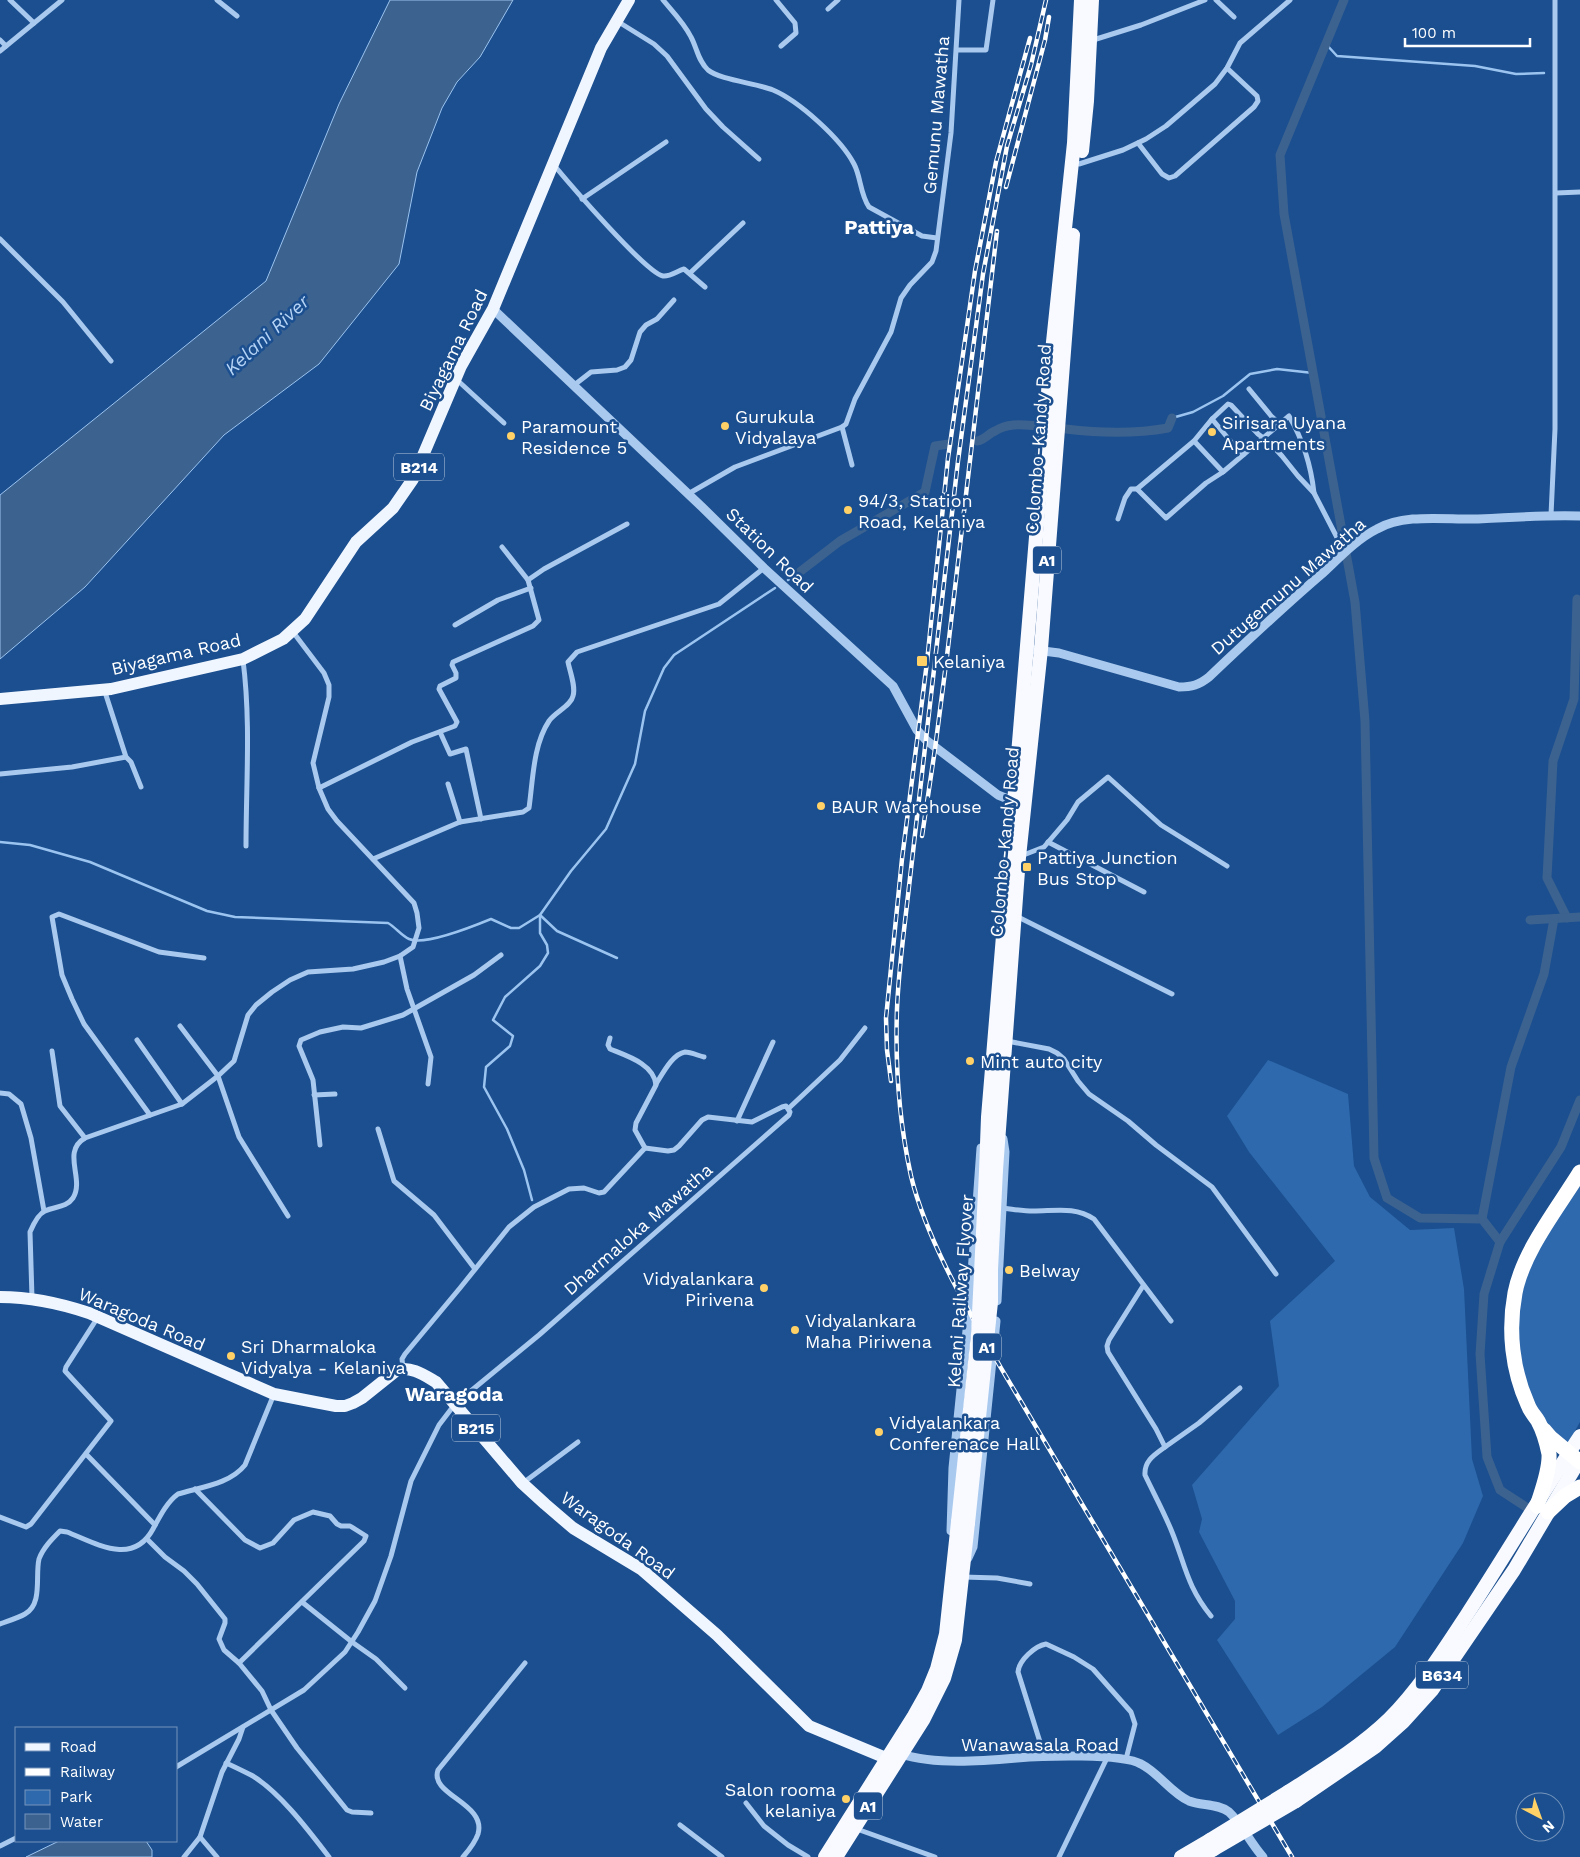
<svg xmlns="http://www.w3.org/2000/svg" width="1580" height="1857" font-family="'Work Sans',sans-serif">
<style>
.green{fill:#2e69ad}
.water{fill:#3c6290;stroke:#9cc4f0}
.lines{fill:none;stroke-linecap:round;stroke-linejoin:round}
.stream{stroke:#9cc4f0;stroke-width:2.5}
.canal{stroke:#3c6290;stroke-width:9}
.minor{stroke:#a9c9ee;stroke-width:5}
.tertiary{stroke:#a9c9ee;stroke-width:9}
.primary{stroke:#f0f6ff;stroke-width:12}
.trunk{stroke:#f8faff;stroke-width:14}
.motorway{stroke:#fff;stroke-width:15}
.rail-casing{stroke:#fff;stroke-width:4.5}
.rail{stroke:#1b4f8f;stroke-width:2.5;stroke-dasharray:8;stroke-linecap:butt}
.trunk-bridge{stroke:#f8faff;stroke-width:14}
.poi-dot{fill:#ffd166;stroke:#1b4f8f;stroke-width:2}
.labels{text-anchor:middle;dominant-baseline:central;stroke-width:5;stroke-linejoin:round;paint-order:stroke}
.shield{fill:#1b4f8f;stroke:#bbcadd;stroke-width:1}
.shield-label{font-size:16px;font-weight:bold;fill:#fff}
.street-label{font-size:18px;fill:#fff;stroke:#1b4f8f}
.poi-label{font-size:18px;fill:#fff;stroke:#1b4f8f;text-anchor:start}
.water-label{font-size:19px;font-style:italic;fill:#b5d3f5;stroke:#1b4f8f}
.quarter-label{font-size:20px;font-weight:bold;fill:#fff;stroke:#1b4f8f}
</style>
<rect width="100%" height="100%" fill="#1b4f8f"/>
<g class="green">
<polygon points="1268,1060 1348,1094 1354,1166 1370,1197 1410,1230 1454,1228 1464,1289 1472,1459 1483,1496 1463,1543 1395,1647 1322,1707 1278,1735 1217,1640 1235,1619 1235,1601 1199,1532 1202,1519 1192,1485 1279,1386 1270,1321 1335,1261 1249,1152 1227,1116"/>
<polygon points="1580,1179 1580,1422 1567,1445 1557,1439 1537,1411 1521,1373 1516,1321 1528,1268"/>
</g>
<g class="water">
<polygon points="390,0 513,0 480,57 457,82 442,108 417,172 399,264 319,364 224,435 85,587 0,659 0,495 266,281 339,104"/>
<polygon points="59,1841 146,1841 152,1850 152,1857 26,1857"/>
</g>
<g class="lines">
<g class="stream">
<polyline points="1326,44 1337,56 1475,66 1516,74 1544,73"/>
<polyline points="1172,418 1193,412 1223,396 1250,374 1277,369 1313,373"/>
<polyline points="788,580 797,574"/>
<path d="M 0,842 L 30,845 L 90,862 L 207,911 L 235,917 L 388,923 C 395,927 402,936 409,939 C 425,946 474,926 491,919 L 511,928 L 519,928 L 540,915 L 571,871 L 606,829 L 635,764 L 645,711 L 664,668 L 674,655 L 775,588"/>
<polyline points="540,915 557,931 617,958"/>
<polyline points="532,1200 524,1170 507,1129 484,1087 486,1067 510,1046 513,1036 493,1020 505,997 540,966 548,953 547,945 540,933 540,915"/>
</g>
<g class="canal">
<polyline points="1344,0 1280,155 1284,214 1355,602 1365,721 1374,1158 1387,1198 1420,1218 1482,1219 1500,1242 1484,1294 1480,1354 1487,1457 1500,1490 1526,1507"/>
<path d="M 1066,429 C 1099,433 1135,434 1168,428 L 1172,418"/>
<path d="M 977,441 C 984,440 988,434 995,431 C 1009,422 1024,425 1040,426"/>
<polyline points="797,574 840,541 925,492 935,446 949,444"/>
<polyline points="1567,918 1547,878 1553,761 1574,699 1577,599"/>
<polyline points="1530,920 1580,917"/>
<polyline points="1482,1219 1511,1067 1544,974 1554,919"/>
<polyline points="1500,1242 1561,1147 1580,1100"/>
</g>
<g class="minor">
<polyline points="10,0 34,23"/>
<polyline points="217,0 237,16"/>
<path d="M 663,0 C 673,12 684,23 691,37 C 697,48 698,61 708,70 C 720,80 756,83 773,90 C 799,101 841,139 854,164 C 861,177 860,194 869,207 L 922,236 L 937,238"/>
<polyline points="776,0 795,23 796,33 781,46"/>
<polyline points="1216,0 1234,17"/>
<polyline points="828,9 838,0"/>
<polyline points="617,21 654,44 667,56 706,109 723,127 759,159"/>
<polyline points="0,40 6,46"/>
<polyline points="1090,41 1141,25 1205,0"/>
<polyline points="957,50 986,50 993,0"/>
<polyline points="0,51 62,0"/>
<polyline points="1138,143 1162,174 1169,178 1175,176 1254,107 1258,101 1257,96 1227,68"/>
<path d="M 553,164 C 568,182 646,273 663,276 C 670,277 677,271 684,269 L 705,287"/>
<polyline points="1079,164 1123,150 1146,139 1166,126 1215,84 1227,68 1240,43 1290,0"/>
<polyline points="1556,193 1580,192"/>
<polyline points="582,199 666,142"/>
<polyline points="0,239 63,302 111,361"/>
<polyline points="690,273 743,223"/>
<polyline points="456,379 504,423"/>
<polyline points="573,386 591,372 617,370 625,367 631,360 640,332 646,325 657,319 674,300"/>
<polyline points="1249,389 1272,417 1280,424"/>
<polyline points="1212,419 1237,449 1244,454"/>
<polyline points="842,427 852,465"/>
<polyline points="1194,441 1223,472"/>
<polyline points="1137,489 1194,441 1212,419 1228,404 1231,405 1258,434 1270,443 1282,456 1298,476 1314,493 1345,553"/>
<polyline points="688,494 735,467 842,427 846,424 855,399 891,332 901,298 910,285 932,262 936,251 951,133 959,0"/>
<polyline points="1551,515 1555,429 1555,0"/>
<path d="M 1118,519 L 1125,498 L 1131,489 L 1137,489 L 1166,518 L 1206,483 L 1223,472 L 1289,416 C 1303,440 1311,465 1314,493"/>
<polyline points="528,580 544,569 627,524"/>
<polyline points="455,625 498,600 531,588"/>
<path d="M 243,660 C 251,723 246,783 246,846"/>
<polyline points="104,689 126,757 131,762 141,787"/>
<polyline points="440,732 450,754 466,749 481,819"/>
<polyline points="0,774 72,767 126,757"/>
<polyline points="448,784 460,822"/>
<polyline points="319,788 412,742 455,726 457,722 439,689 440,686 456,678 456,673 452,665 453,662 533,626 539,620 528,580 502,547"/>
<polyline points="1048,842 1144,892"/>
<polyline points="1021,856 1044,847 1067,820 1078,802 1108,777 1161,825 1227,866"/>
<path d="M 373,859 L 460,822 L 523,812 L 529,808 C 533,780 533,745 549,721 C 555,712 571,706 573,696 C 576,687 570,672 568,662 L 577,652 L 719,604 L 764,568"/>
<polyline points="1016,916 1172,994"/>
<polyline points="400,956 407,989 431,1057 428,1084"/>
<polyline points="180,1026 218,1076 239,1137 288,1216"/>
<path d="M 610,1038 L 608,1045 L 610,1049 C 627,1056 654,1064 656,1085 L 636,1123 L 635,1130 L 645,1148"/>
<polyline points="137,1040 182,1104"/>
<polyline points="1007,1041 1049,1049 1057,1053 1064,1059 1078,1081 1089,1094 1128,1121 1156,1145 1212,1187 1276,1274"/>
<polyline points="52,1051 60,1106 85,1138"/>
<path d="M 656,1084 C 662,1075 672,1054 685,1052 C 691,1052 699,1056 704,1057"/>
<polyline points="0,1093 9,1094 21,1104 31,1138 44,1211"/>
<polyline points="314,1095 335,1094"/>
<polyline points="789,1108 840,1060 865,1028"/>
<polyline points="150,1115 84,1024 72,999 62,975 52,917 59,914 159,952 204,958"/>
<polyline points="737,1121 773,1042"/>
<polyline points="378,1129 394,1181 434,1215 475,1269"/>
<polyline points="320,1145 313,1080 299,1046 301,1040 320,1032 343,1027 361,1028 403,1015 474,975 501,955"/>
<path d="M 1002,1208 C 1012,1209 1023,1211 1033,1211 C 1055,1211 1075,1206 1094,1219 L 1171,1321"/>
<path d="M 1143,1286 L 1109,1340 L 1107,1346 L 1108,1352 L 1156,1429 L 1165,1447 C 1154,1455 1144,1461 1145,1475 C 1154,1494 1164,1512 1172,1532 C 1185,1564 1187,1587 1211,1616"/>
<path d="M 32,1298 L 30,1232 C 33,1225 38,1214 45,1211 C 55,1206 66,1208 73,1198 C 85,1179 61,1152 85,1138 L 182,1104 L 218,1076 L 234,1061 L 248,1015 L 256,1005 L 272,992 L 290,980 L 308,972 L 353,969 L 384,962 L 400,956 L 413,947 L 419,928 L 417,913 L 414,903 L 337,821 L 328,809 L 319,788 L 313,763 L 329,697 L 329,685 L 324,673 L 293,632"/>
<polyline points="403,1368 402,1359 405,1354 460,1288 509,1227 534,1207 569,1189 584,1188 599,1193 604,1192 645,1148"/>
<polyline points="1165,1447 1199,1423 1240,1388"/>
<polyline points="86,1454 155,1525"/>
<polyline points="523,1483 578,1442"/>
<polyline points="195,1489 245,1540 260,1548 273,1543 294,1520 313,1512 330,1516 337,1524 341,1526 350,1526 366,1536 364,1541 239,1663"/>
<polyline points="0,1517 26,1527 31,1524 111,1421 65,1371 66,1367 98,1317"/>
<polyline points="147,1539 165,1557 184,1571 197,1584 225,1619 225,1623 219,1639 224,1650 239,1663 262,1691 271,1710 297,1748 347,1810 352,1812 371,1813"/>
<polyline points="963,1577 997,1578 1030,1584"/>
<polyline points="302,1602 352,1642 376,1659 405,1688"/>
<path d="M 0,1624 C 8,1621 18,1618 25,1614 C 43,1604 35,1576 39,1559 C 43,1548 52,1539 60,1531 L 67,1532 C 97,1544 133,1566 153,1529 C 160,1516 167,1502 178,1494 C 201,1487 230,1484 245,1465 L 274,1394"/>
<path d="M 1045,1758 L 1018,1672 C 1019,1660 1035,1646 1046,1644 L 1074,1657 L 1093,1669 L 1131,1712 L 1135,1724 L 1126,1759"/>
<path d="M 226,1763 C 235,1767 243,1771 251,1775 C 279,1791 309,1831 329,1857"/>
<polyline points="176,1767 304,1690 345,1652 358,1632 375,1601 391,1556 411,1481 439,1425 455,1404 539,1335 789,1115 790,1112 786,1106 782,1107 752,1122 708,1117 702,1120 679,1146 674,1150 668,1151 645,1148"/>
<polyline points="746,1803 764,1826 788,1845 808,1857"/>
<polyline points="680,1825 722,1857"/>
<polyline points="854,1828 935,1857"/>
<polyline points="200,1837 217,1857"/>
<polyline points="0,1846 16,1838"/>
<polyline points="184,1857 200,1837 222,1772 239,1739 243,1727"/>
<path d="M 463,1857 C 469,1850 475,1843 478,1834 C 487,1803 429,1795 438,1770 L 525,1663"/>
<polyline points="1059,1857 1107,1758"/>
</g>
<g class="tertiary">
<polyline points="493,309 702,507 764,568 893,686 917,730 926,740 998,795 1018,803"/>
<path d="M 1027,649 L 1059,653 L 1179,687 C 1192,687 1199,685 1209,677 C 1247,641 1284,606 1324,572 C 1340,557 1357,539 1377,529 C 1405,513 1446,520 1478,519 C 1512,517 1546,515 1580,516"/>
<polyline points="997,1301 1005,1152 1003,1139"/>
<polyline points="951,1531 953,1468 970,1301 981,1148"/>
<polyline points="968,1558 973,1547 996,1321"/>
<path d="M 901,1754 C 935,1765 982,1761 1017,1758 C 1042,1756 1122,1753 1141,1764 C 1159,1773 1171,1793 1189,1801 C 1201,1806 1218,1803 1229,1812 C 1241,1823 1251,1844 1263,1857"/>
</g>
<g class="primary">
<polyline points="0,699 111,689 243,659 283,639 305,619 356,542 393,508 413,479 461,366 493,309 601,48 629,0"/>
<path d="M 0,1297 C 31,1297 59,1303 89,1313 L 274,1394 L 315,1402 L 336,1406 L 345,1406 L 353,1403 L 362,1398 L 397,1370 C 411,1366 424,1375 436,1382 L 522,1483 L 545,1504 L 573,1528 L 641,1569 L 717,1635 L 809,1726 L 886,1758"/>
</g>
<g class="trunk">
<polyline points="1082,151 1087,101 1092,0"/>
<polyline points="996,1170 1019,857 1041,649 1073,235"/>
<polyline points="986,1171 988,1117 1049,380 1074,143 1081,0"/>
<path d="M 1288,1792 C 1322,1770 1359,1748 1389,1719 C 1419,1689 1443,1651 1466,1616 C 1505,1556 1541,1495 1580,1436"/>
<polyline points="1296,1801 1375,1747 1403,1722 1432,1690 1514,1570 1580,1459"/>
<polyline points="825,1857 914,1716 928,1691 937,1669 946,1634 958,1522"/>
<polyline points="836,1857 923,1720 944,1678 955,1640 968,1523"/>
<polyline points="1181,1857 1210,1840"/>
<polyline points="1201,1857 1214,1849"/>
</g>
<g class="motorway">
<polyline points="1544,1430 1550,1437 1580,1462"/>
<path d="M 1537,1506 C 1542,1490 1550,1470 1549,1454 C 1547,1444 1543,1430 1538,1421 C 1535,1416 1530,1411 1528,1405 C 1512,1370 1508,1330 1515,1293 C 1523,1251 1558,1208 1580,1172"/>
<polyline points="1548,1512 1565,1496 1580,1487"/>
</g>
<defs>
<g id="rail">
<path d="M 1046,0 L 1031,65 L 1007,146 L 983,274 L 958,461 L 904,930 C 901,956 898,983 897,1009 C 895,1065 899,1121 911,1176 C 926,1239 969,1312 1001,1368 L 1292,1857"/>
<polyline points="1006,187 1045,40 1049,17"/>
<polyline points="922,836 935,749 947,656 997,231"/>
<polyline points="891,1081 887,1050 886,1018 902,859 927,662 948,458 975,271 996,162 1030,38"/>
</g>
</defs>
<use href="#rail" class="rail-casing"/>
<use href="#rail" class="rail"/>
<g class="trunk-bridge">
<polyline points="958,1522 978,1334 986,1171"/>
<polyline points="968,1523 991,1302 991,1270 996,1170"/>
<polyline points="1210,1840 1288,1792"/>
<polyline points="1214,1849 1296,1801"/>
</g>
</g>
<g class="poi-dot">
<circle cx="725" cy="426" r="5"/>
<circle cx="1212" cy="432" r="5"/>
<circle cx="511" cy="436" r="5"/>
<circle cx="848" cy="510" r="5"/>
<rect x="916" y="655" width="12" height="12" rx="2.5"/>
<circle cx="821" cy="806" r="5"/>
<rect x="1022" y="862" width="10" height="10" rx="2.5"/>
<circle cx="970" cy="1061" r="5"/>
<circle cx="1009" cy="1270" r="5"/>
<circle cx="764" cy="1288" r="5"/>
<circle cx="795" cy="1330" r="5"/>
<circle cx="231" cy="1356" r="5"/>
<circle cx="879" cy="1432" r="5"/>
<circle cx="846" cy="1799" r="5"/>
</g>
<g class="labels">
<g class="shield">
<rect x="394" y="453.5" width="50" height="27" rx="4"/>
<rect x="1033" y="546.5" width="28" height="27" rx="4"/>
<rect x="973" y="1333.5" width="28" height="27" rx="4"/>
<rect x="452" y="1414.5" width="48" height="27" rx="4"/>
<rect x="1416" y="1661.5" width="52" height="27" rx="4"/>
<rect x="854" y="1792.5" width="28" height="27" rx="4"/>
</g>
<g class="shield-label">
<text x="419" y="467">B214</text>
<text x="1047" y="560">A1</text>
<text x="987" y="1347">A1</text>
<text x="476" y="1428">B215</text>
<text x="1442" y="1675">B634</text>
<text x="868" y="1806">A1</text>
</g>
<g class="street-label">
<text transform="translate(936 115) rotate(-85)">Gemunu Mawatha</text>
<text transform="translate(453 350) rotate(-64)">Biyagama Road</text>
<text transform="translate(1038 439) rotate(-86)">Colombo-Kandy Road</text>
<text transform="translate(770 550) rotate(44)">Station Road</text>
<text transform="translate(1288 586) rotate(-41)">Dutugemunu Mawatha</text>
<text transform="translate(176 654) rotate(-13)">Biyagama Road</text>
<text transform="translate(1004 842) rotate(-85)">Colombo-Kandy Road</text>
<text transform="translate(638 1229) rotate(-41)">Dharmaloka Mawatha</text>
<text transform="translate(960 1291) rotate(-86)">Kelani Railway Flyover</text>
<text transform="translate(142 1319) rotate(23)">Waragoda Road</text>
<text transform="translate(618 1535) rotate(36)">Waragoda Road</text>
<text x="1040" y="1744">Wanawasala Road</text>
</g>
<g class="poi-label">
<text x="735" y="416">Gurukula<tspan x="735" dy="21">Vidyalaya</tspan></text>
<text x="1222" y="422">Sirisara Uyana<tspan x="1222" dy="21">Apartments</tspan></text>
<text x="521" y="426">Paramount<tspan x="521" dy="21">Residence 5</tspan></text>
<text x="858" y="500">94/3, Station<tspan x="858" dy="21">Road, Kelaniya</tspan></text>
<text x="933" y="661">Kelaniya</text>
<text x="831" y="806">BAUR Warehouse</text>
<text x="1037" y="857">Pattiya Junction<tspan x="1037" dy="21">Bus Stop</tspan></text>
<text x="980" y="1061">Mint auto city</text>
<text x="1019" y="1270">Belway</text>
<text x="754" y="1278" text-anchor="end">Vidyalankara<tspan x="754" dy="21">Pirivena</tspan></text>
<text x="805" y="1320">Vidyalankara<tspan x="805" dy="21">Maha Piriwena</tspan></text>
<text x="241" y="1346">Sri Dharmaloka<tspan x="241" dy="21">Vidyalya - Kelaniya</tspan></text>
<text x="889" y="1422">Vidyalankara<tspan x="889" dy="21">Conferenace Hall</tspan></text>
<text x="836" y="1789" text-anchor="end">Salon rooma<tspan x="836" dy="21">kelaniya</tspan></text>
</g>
<g class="water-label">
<text transform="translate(267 335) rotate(-43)">Kelani River</text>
</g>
<g class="quarter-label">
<text x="879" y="227">Pattiya</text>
<text x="454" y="1394">Waragoda</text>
</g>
</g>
<rect x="15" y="1727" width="162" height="115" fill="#1b4f8f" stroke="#7695bc"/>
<rect x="25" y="1743" width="25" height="8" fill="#f0f6ff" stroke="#7695bc"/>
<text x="60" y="1752" font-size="15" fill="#ffffff">Road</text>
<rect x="25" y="1768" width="25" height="8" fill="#ffffff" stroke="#7695bc"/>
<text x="60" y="1777" font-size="15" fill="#ffffff">Railway</text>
<rect x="25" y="1790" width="25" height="15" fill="#2e69ad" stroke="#7695bc"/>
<text x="60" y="1802" font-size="15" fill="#ffffff">Park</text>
<rect x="25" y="1814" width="25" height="15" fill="#3c6290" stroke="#7695bc"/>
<text x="60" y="1827" font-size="15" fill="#ffffff">Water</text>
<g transform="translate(1540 1817) rotate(139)"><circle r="24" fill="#1b4f8f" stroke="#7695bc"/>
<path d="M0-4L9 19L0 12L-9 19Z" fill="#ffd166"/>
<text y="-8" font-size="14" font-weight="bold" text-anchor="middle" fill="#ffffff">N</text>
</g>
<path d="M1405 38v8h125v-8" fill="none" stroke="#ffffff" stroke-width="2.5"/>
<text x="1412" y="38" font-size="15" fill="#ffffff" stroke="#1b4f8f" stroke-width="4" paint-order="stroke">100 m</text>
</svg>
